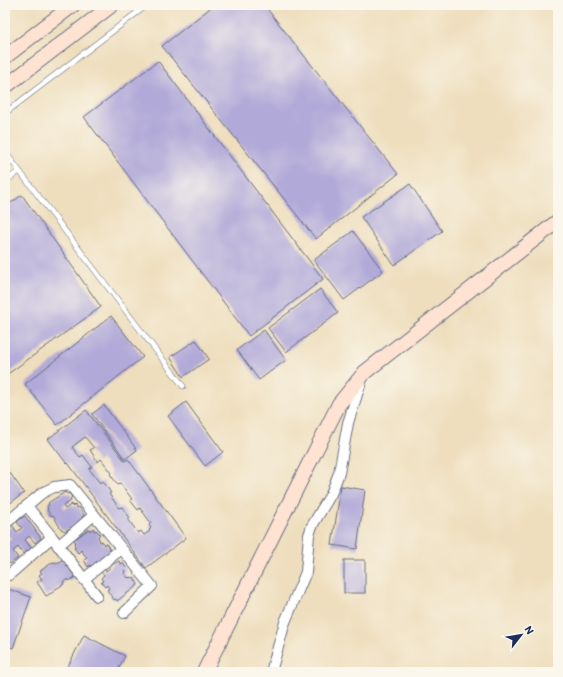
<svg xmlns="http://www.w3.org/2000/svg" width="563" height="677" font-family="Itim,sans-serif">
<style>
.building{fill:#b1a9d8;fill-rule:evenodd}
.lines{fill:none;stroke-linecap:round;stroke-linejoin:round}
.lane-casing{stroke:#656c7f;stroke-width:6}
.street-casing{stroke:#656c7f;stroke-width:12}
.secondary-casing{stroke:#656c7f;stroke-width:16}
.lane{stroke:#fff;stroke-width:5}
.street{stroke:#fff;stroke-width:10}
.secondary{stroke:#fee3d2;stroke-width:14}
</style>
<rect width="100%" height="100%" fill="#fbf7ec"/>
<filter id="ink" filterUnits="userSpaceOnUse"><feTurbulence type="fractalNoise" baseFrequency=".025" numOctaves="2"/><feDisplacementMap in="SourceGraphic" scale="8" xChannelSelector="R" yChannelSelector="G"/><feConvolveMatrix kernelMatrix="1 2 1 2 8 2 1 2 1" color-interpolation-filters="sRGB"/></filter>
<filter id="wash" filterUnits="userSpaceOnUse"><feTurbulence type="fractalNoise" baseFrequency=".012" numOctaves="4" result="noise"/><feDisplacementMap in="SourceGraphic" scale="16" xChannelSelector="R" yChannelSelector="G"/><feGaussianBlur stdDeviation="0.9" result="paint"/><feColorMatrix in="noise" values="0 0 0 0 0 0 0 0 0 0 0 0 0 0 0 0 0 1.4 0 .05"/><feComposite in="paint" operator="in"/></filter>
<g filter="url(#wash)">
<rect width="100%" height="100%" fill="#eedebd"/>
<g id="blocks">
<g class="building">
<polygon points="214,5 264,5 398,174 316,239 162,46"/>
<polygon points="158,61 323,279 249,336 84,117"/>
<polygon points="410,184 442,231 394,265 361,217"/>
<polygon points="22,195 101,307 9,373 5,368 5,207"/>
<polygon points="353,231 383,271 344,300 314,260"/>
<polygon points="320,289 338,313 286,352 268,328"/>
<polygon points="111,316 143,357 57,425 25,384"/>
<polygon points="264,330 286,360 259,380 237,350"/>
<polygon points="196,340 209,359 183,377 170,357"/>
<polygon points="186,402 223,452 205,466 168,416"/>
<polygon points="104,405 137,450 125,459 92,414"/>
<path d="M 86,410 L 125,461 L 128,459 L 186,538 L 146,568 L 68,463 L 67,464 L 48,439 ZM 85,437 L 94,448 L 90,450 L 98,462 L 101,459 L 112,473 L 110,474 L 118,485 L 120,483 L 132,499 L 130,500 L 138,510 L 140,508 L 151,523 L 149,525 L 151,528 L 149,530 L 150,531 L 144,535 L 141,531 L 138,533 L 128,519 L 130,518 L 122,507 L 119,508 L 109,494 L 111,493 L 103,481 L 100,483 L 89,469 L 92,467 L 83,455 L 80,457 L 72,447 Z"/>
<polygon points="10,473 24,493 5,507 5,477"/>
<polygon points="341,486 365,490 357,549 332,545"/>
<polygon points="65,492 67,494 69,493 72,497 70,499 71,501 63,506 65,509 72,504 73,507 75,505 77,508 79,507 84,515 82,517 81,521 65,531 61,529 53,515 51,516 47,510 48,509 47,506 49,505 48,503"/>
<polygon points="25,516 41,538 35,543 29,536 25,540 31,548 23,554 18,547 13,551 18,558 10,564 6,559 5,560 5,543 11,538 5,531 12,525 17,532 22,528 17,522"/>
<polygon points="93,528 94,531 96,530 100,534 98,536 100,542 102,541 104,545 106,543 111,552 92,568 90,565 88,567 84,560 87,558 81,550 78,553 74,548 76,547 74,544 76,542 74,540 89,529 90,531"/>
<polygon points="63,560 75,577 69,581 68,579 63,582 64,584 54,590 55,591 46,596 37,582 42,579 39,575 42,573 40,571 53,562 57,563"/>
<rect x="344" y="560" width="21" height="33"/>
<polygon points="119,561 121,564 123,563 126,568 125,569 126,572 124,573 128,578 131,577 132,578 134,577 138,585 117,601 116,599 114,600 107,590 109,589 107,585 105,587 101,582 103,581 101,578 104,575 101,572 105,569 106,571 111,567 110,566"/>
<polygon points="5,588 31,597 13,648 5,645"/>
<polygon points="84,635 125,656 117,672 65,672"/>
</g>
</g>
</g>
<g filter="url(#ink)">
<use href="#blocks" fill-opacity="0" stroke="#656c7f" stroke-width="1"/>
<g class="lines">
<defs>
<g id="lane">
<polyline points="5,113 147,5"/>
<polyline points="5,152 183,386"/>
<polyline points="5,182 19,171"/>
</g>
<g id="street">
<polyline points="27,506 52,537"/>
<polyline points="5,524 42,493 54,487 70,485 152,586 124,613"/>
<polyline points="58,546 94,515"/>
<polyline points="5,576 9,575 52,537 97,596"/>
<polyline points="84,579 121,549"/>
<polyline points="271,672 285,622 306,572 309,535 312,526 331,494 339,473 348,423 362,379"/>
</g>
<g id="secondary">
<polyline points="5,57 73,5"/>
<polyline points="5,87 112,5"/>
<polyline points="204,672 339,404 365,372 558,221"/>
</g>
</defs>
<use href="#lane" class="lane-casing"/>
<use href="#street" class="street-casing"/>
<use href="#secondary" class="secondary-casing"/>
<use href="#lane" class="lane"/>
<use href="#street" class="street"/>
<use href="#secondary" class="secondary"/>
</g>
</g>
<rect width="563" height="677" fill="none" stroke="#fbf7ec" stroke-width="20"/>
<g transform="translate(521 635) rotate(59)" stroke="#fbf7ec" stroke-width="3" paint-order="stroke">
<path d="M0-3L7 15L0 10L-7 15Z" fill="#1b2f5e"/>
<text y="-6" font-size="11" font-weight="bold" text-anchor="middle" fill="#1b2f5e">N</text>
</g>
</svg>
